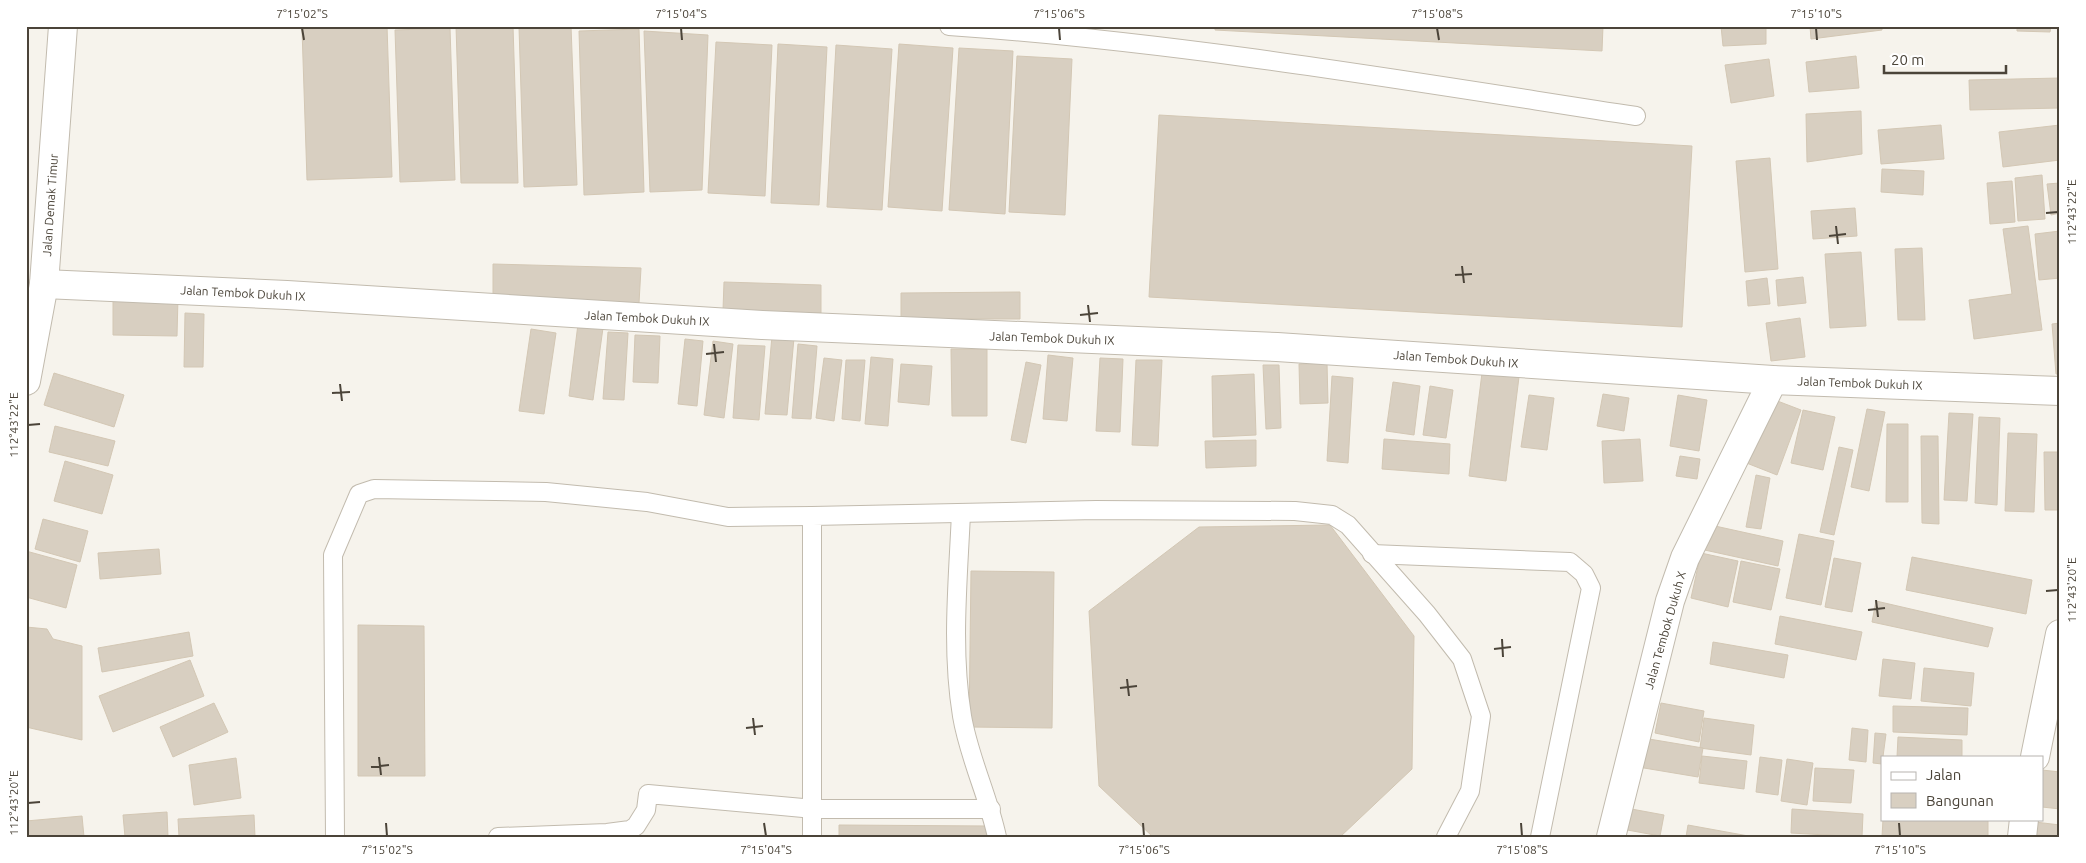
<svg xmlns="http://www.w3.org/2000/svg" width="2086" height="863" font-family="Ubuntu,sans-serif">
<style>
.building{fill:#d8cfc1;stroke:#d3c7b4}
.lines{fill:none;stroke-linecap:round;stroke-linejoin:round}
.lane-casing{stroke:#c2bbae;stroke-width:20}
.street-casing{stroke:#c2bbae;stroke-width:30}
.lane{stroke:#fff;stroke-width:18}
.street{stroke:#fff;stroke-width:28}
.ticks{fill:none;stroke:#4b4439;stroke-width:2}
.labels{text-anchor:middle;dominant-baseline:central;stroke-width:4.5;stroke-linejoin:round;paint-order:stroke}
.street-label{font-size:12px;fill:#4b4439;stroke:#fff}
.neatline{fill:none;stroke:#4b4439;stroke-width:2}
.ticks-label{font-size:12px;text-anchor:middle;fill:#4b4439}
</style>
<rect width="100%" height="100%" fill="#f6f3ec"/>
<g class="building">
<polygon points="387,26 392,177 307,180 302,29"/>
<polygon points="456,26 513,26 518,183 461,183"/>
<polygon points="571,26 577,185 524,187 519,27"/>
<polygon points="1215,26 1603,26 1602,51 1215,30"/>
<polygon points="1721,26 1766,26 1766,44 1723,46"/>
<polygon points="1810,26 1882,26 1882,30 1811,39"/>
<polygon points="2017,26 2051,26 2050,32 2017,31"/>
<polygon points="450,28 455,180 400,182 395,30"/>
<polygon points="639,29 644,192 584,195 579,31"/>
<polygon points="644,31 708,35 702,190 650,192"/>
<polygon points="716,42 772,45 765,196 708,193"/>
<polygon points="778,44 827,47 819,205 771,203"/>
<polygon points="899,44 953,48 942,211 888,207"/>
<polygon points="836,45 892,49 882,210 827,207"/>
<polygon points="959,48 1013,51 1005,214 949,210"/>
<polygon points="1017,56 1072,59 1065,215 1009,212"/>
<polygon points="1856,56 1859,88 1809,92 1806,62"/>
<polygon points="1769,59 1774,96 1731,103 1725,65"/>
<polygon points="2060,78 2060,108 1970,110 1969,80"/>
<polygon points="1861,111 1862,154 1807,162 1806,114"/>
<polygon points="1159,115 1692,146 1682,327 1149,297"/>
<polygon points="1941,125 1944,159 1881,164 1878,130"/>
<polygon points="2060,125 2060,160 2003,167 1999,132"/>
<polygon points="1770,158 1778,269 1745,272 1736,161"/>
<polygon points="1882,169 1924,171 1923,195 1881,192"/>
<polygon points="2042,175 2045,219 2018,221 2015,178"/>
<polygon points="2012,181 2015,222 1990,224 1987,183"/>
<polygon points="2060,183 2060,213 2051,215 2047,184"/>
<polygon points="1855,208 1857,236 1813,239 1811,211"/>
<polygon points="2028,226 2042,330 1974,339 1969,300 2012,294 2003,229"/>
<polygon points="2060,231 2060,278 2039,280 2035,234"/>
<polygon points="1922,248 1925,320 1898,320 1895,249"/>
<polygon points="1861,252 1866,326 1830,328 1825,254"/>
<polygon points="493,264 641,268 639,303 493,299"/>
<polygon points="1803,277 1806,303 1778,306 1776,280"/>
<polygon points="1767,278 1770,304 1748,306 1746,281"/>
<polygon points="724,282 821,285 821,313 723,310"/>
<polygon points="1020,292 1020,319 901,319 901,293"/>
<polygon points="113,297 178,297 177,336 113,335"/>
<polygon points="185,313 204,314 203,367 184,367"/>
<polygon points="1800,318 1805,357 1771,361 1766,323"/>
<polygon points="2060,323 2060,374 2056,374 2052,324"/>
<polygon points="578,324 603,328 593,400 569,396"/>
<polygon points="531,329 556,333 544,414 519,411"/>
<polygon points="608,332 628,333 624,400 603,399"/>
<polygon points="635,335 660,336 658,383 633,382"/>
<polygon points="772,336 794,338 787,415 765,414"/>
<polygon points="685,339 703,341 697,406 678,404"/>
<polygon points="713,341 733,344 724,418 704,415"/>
<polygon points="798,344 817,346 811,419 792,418"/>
<polygon points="738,345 765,346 759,420 733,418"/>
<polygon points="951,349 987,349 987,416 952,416"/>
<polygon points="1048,355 1073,358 1067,421 1043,419"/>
<polygon points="871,357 893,359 888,426 865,424"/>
<polygon points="824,358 842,360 834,421 816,418"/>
<polygon points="1100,358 1123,359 1120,432 1096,431"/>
<polygon points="846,360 865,360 860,421 842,419"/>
<polygon points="1136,360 1162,360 1158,446 1132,445"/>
<polygon points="1026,362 1041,365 1026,443 1011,440"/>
<polygon points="1327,363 1328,403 1300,404 1299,364"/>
<polygon points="901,364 932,366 929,405 898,402"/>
<polygon points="1263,365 1279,365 1281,428 1266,429"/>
<polygon points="54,373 124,395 114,427 44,405"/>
<polygon points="1482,373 1519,377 1506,481 1469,476"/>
<polygon points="1254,374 1256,435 1213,437 1212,376"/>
<polygon points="1332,376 1353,378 1348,463 1327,461"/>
<polygon points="1393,382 1420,386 1414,435 1386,431"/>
<polygon points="1430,386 1453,390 1446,438 1423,435"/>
<polygon points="1603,394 1629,398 1624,431 1597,426"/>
<polygon points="1529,395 1554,398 1547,450 1521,447"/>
<polygon points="1678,395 1707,400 1699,451 1670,446"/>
<polygon points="1767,397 1801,410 1777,475 1744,462"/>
<polygon points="1867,409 1885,412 1869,491 1851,487"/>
<polygon points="1803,410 1835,417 1823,470 1791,463"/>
<polygon points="1949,413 1973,414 1967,501 1944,500"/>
<polygon points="1979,417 2000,418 1997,505 1975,503"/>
<polygon points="1887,424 1908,424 1908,502 1886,502"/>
<polygon points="55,426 115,441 108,466 49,452"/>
<polygon points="2008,433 2037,434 2034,512 2005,511"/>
<polygon points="1921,436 1938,436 1939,524 1922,523"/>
<polygon points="1384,439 1450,444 1449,474 1382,469"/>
<polygon points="1640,439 1643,481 1604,483 1602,441"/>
<polygon points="1256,440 1256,466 1206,468 1205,441"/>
<polygon points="1839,447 1853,450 1834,535 1820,532"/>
<polygon points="2044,452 2060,452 2060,510 2045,510"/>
<polygon points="1680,456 1700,459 1697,479 1676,476"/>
<polygon points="65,461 113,475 102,514 54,501"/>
<polygon points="1756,475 1770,478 1761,529 1746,527"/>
<polygon points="43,519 88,531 80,562 35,549"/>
<polygon points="1706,524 1783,541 1778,566 1700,549"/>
<polygon points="1330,525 1414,636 1412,769 1340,837 1153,837 1099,786 1089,611 1199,527"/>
<polygon points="1799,534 1834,541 1821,605 1786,598"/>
<polygon points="159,549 161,574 100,579 98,553"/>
<polygon points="26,551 77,565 66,608 26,597"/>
<polygon points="1701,553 1738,561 1728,607 1691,598"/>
<polygon points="1912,557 2032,580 2026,614 1906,590"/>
<polygon points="1834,558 1861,563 1852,612 1825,607"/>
<polygon points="1741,561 1780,569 1771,610 1733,602"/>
<polygon points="971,571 1054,572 1052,728 969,727"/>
<polygon points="1876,601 1993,628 1988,647 1872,622"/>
<polygon points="1780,616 1862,632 1856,660 1775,644"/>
<polygon points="358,625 424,626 425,776 358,776"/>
<polygon points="26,627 47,629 53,639 82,646 82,740 26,727"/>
<polygon points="189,632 193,656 102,672 98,648"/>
<polygon points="1713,642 1788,655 1784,678 1710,664"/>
<polygon points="1883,659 1915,663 1911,699 1879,696"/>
<polygon points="190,660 204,696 113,732 99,696"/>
<polygon points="1924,668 1974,673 1971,706 1921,701"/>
<polygon points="214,703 228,732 173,757 160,727"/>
<polygon points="1661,703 1704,711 1699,742 1655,733"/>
<polygon points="1893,706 1968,708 1967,735 1893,732"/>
<polygon points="1704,718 1754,725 1751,755 1700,748"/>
<polygon points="1852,728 1868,730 1866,762 1849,760"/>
<polygon points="1875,733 1886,734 1882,764 1873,763"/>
<polygon points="1637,737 1703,748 1698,777 1632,766"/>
<polygon points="1898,737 1962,740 1962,757 1897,757"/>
<polygon points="1702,756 1747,761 1744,789 1699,783"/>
<polygon points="1760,757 1782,760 1778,795 1756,792"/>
<polygon points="236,758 241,798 194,805 189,765"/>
<polygon points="1787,759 1813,763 1807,805 1781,801"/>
<polygon points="1815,768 1854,770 1851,803 1813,801"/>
<polygon points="2042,770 2060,772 2060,809 2042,807"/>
<polygon points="1626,808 1664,815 1660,836 1622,829"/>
<polygon points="1792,809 1863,814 1862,837 1791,833"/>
<polygon points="167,812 168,837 125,837 123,815"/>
<polygon points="254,815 255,837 179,837 178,819"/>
<polygon points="82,816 84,837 26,837 26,821"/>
<polygon points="1883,819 1988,819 1988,837 1882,837"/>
<polygon points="2035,822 2060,825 2060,837 2033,837"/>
<polygon points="839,825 988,826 988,837 839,837"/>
<polygon points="1688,825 1754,837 1686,837"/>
</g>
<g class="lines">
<defs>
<g id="lane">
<path d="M 949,26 C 1180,42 1408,81 1636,116"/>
<path d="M 961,513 C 958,581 951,649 962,716 C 969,758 988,795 997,837"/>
<polyline points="1372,554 1570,562 1584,574 1591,588 1540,837"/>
<polyline points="335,837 333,555 359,494 374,489 546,492 647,502 728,517 812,516"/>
<polyline points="498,837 607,833 630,830 636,826 646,810 648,794 814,809 991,809"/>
<polyline points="812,837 812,516 1096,510 1295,511 1332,515 1348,525 1427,614 1462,659 1481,716 1470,791 1446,837"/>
</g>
<g id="street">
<polyline points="44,284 287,295 762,325 1277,347 1773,380 2060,391"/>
<polyline points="26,381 44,284 63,26"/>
<polyline points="2035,757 2060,634"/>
<polyline points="1611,837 1670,601 1685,558 1773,380"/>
<polyline points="2022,837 2024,819"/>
</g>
</defs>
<use href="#lane" class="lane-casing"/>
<use href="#street" class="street-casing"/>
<use href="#lane" class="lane"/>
<use href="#street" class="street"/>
</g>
<path class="ticks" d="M 302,28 L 304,40M 681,28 L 682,40M 1059,28 L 1060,40M 1437,28 L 1439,40M 1816,28 L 1817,40M 2046,213 L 2058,212M 1836,226 L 1838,244M 1829,236 L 1846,234M 1462,266 L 1464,283M 1455,275 L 1472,274M 1088,305 L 1090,322M 1080,315 L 1098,313M 714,344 L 716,362M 706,354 L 724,352M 340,384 L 342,401M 332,393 L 350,392M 28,425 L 40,424M 2046,591 L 2058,590M 1876,600 L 1878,617M 1868,610 L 1885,608M 1502,639 L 1503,657M 1494,649 L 1511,647M 1127,679 L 1129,696M 1120,688 L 1137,686M 753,718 L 755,735M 746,728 L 763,726M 379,757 L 381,775M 371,767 L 389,765M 28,803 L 40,802M 386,823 L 387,836M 764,823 L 766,836M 1143,823 L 1144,836M 1521,823 L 1522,836M 1899,823 L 1900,836"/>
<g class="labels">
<g class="street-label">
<text transform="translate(50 205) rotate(-86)">Jalan Demak Timur</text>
<text transform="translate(243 293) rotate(3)">Jalan Tembok Dukuh IX</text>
<text transform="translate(647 318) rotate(3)">Jalan Tembok Dukuh IX</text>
<text transform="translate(1052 338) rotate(2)">Jalan Tembok Dukuh IX</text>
<text transform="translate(1456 359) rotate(4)">Jalan Tembok Dukuh IX</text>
<text transform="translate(1860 383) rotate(2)">Jalan Tembok Dukuh IX</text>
<text transform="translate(1665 630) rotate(-74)">Jalan Tembok Dukuh X</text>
</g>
</g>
<rect width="2086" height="863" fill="none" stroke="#ffffff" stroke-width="55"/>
<rect x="1881" y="756" width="162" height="65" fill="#ffffff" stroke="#b7b4b0"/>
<rect x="1891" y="772" width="25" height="8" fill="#ffffff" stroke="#b7b4b0"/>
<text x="1926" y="780" font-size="15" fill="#4b4439">Jalan</text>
<rect x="1891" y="793" width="25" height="15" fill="#d8cfc1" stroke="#b7b4b0"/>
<text x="1926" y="806" font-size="15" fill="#4b4439">Bangunan</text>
<path d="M1884 65v8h122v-8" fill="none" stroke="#4b4439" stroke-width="2.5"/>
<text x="1891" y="65" font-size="15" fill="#4b4439" stroke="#ffffff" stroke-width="4" paint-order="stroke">20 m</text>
<rect x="28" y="28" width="2030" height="808" class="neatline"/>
<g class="ticks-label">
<text x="302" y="18">7°15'02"S</text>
<text x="681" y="18">7°15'04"S</text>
<text x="1059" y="18">7°15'06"S</text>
<text x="1437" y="18">7°15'08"S</text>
<text x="1816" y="18">7°15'10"S</text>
<text transform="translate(2072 212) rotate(-90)" y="4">112°43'22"E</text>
<text transform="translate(14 425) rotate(-90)" y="4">112°43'22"E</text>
<text transform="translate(2072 590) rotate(-90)" y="4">112°43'20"E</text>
<text transform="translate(14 803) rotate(-90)" y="4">112°43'20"E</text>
<text x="387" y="854">7°15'02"S</text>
<text x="766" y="854">7°15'04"S</text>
<text x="1144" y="854">7°15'06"S</text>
<text x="1522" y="854">7°15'08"S</text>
<text x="1900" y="854">7°15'10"S</text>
</g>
</svg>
